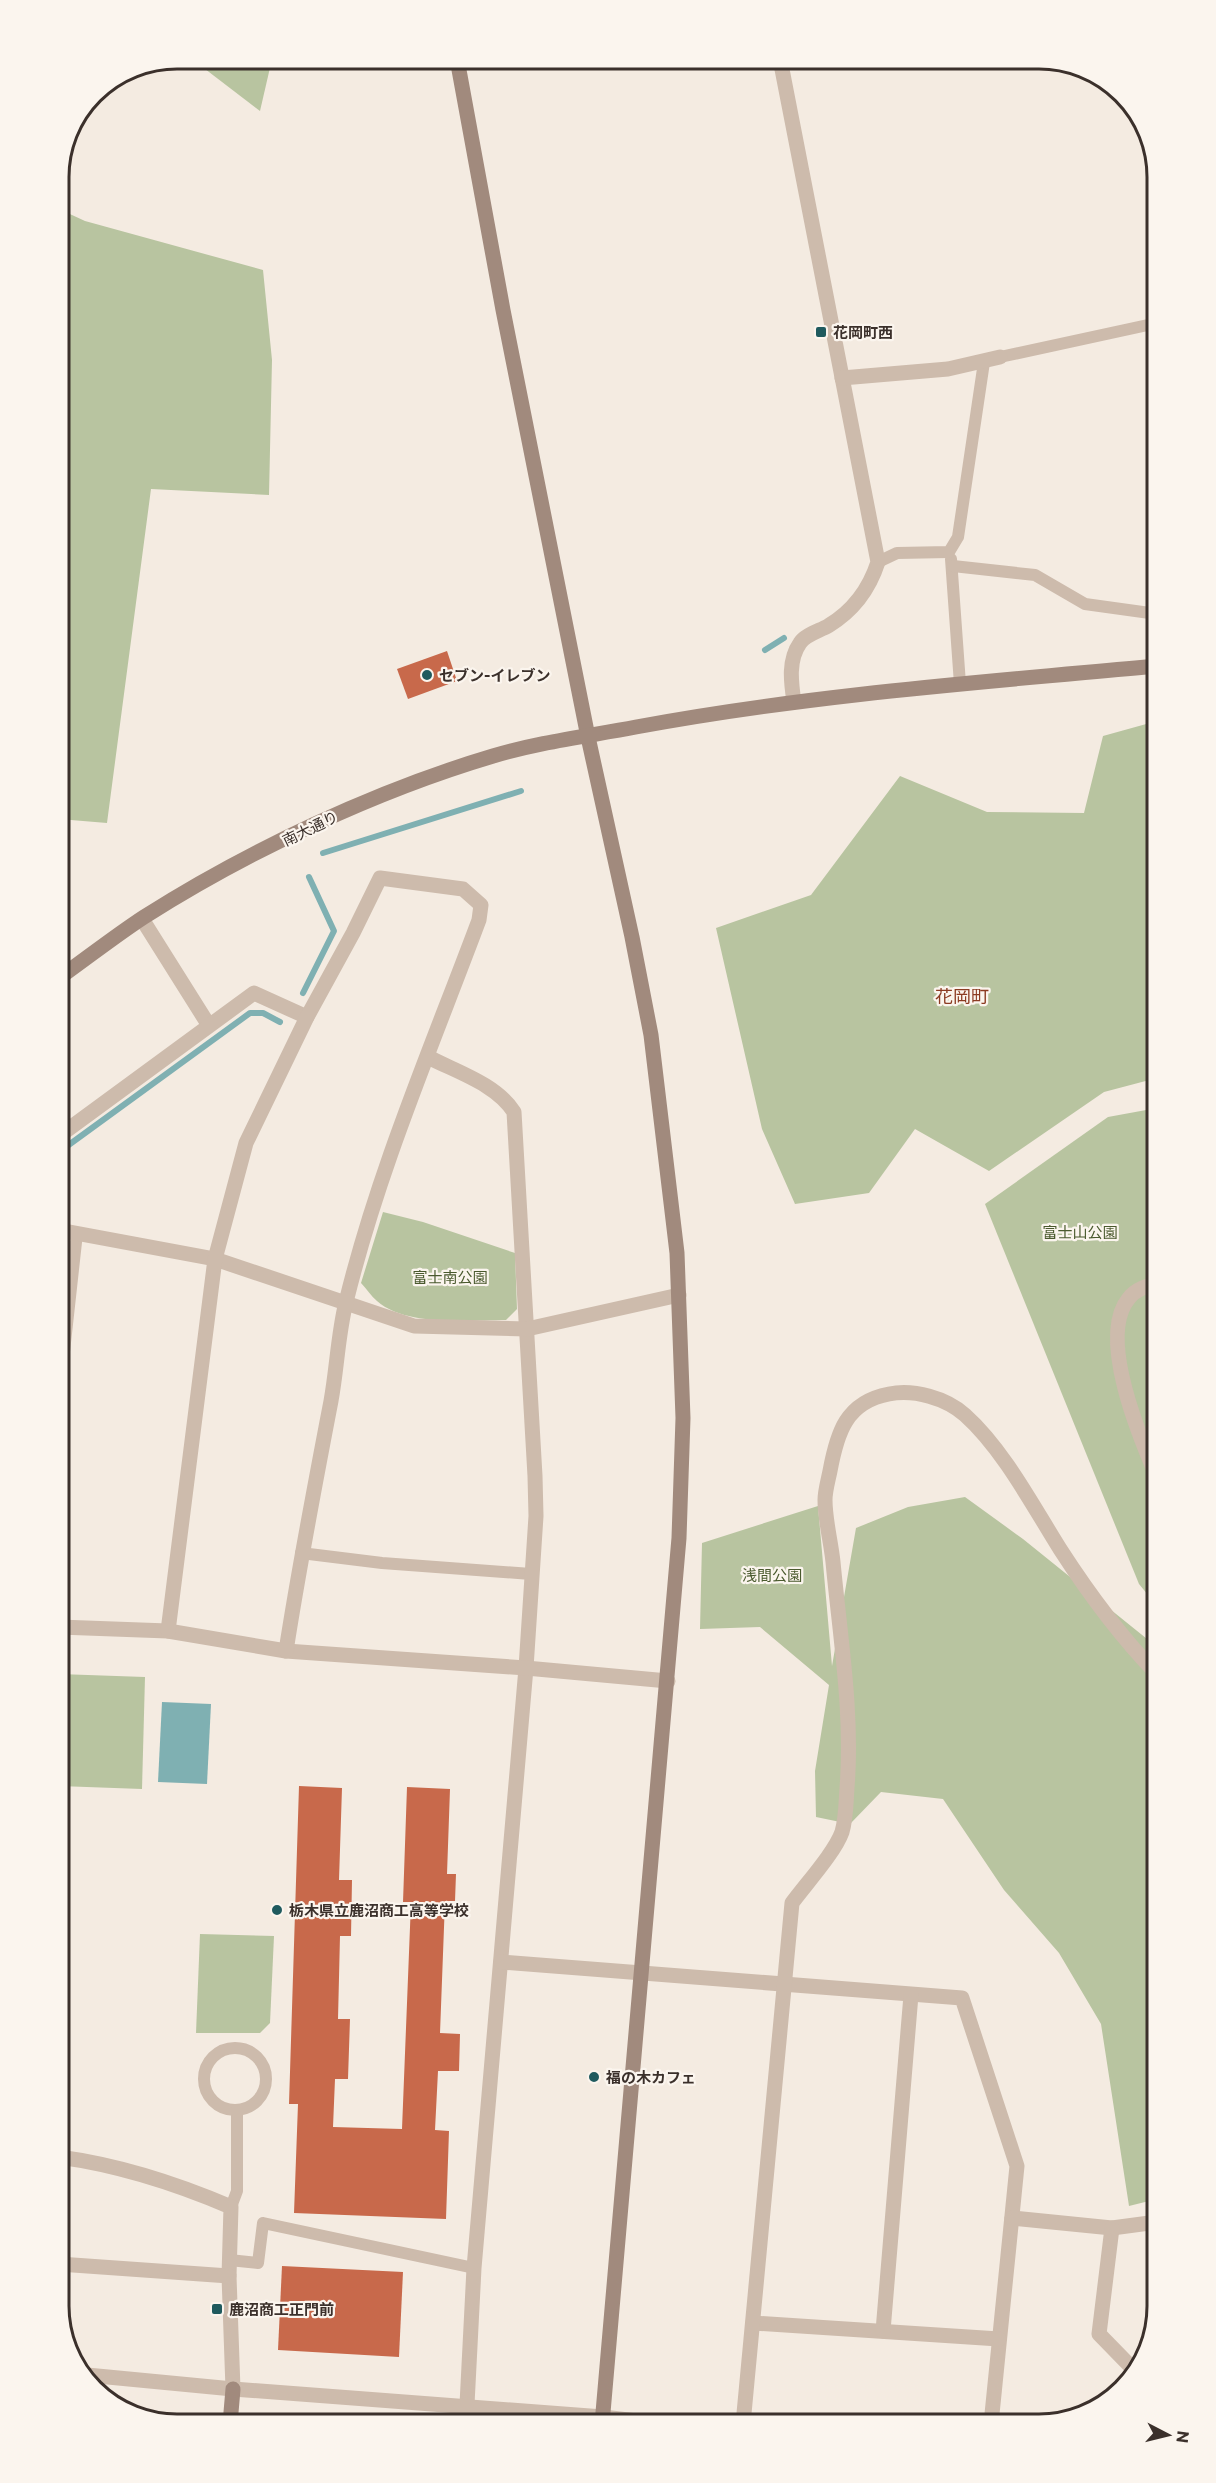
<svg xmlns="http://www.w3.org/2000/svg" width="1216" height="2483" font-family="Commissioner,'Noto Sans JP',sans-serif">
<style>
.green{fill:#b8c4a0}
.water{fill:#7fb0b2}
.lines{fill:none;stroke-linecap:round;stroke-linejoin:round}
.stream{stroke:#7fb0b2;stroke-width:6}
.building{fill:#c8694b}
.lane{stroke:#cdbbac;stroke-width:12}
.street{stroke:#cdbbac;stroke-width:15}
.secondary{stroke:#a18a7d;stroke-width:15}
.poi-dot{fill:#1f5a5e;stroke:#fbf5ee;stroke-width:2}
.labels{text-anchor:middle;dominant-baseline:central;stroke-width:4.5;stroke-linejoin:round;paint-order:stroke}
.poi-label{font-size:15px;font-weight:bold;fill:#3b302b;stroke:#fbf5ee;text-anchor:start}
.street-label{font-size:15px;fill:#3b302b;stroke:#fbf5ee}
.park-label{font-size:15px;fill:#4a5a2e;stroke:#fbf5ee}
.quarter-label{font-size:18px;fill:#8c3b22;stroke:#fbf5ee}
.rim{fill:none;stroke:#3b302b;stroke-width:3}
</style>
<rect width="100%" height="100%" fill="#f4ebe1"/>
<g class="green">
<polygon points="192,59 272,59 260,111"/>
<polygon points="59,209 85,221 263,270 272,360 269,495 151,489 107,823 59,819"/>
<polygon points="1157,721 1157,1078 1104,1092 989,1171 915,1129 869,1193 795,1204 762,1129 716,928 811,895 900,776 987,812 1084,813 1103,736"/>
<polygon points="1157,1108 1157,1606 1139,1584 985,1204 1108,1117"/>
<path d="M 383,1212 L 423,1222 L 515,1253 L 517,1309 L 506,1320 C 470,1320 406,1327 377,1301 C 371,1296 367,1289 361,1283 Z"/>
<polygon points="965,1497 1023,1539 1157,1647 1157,2199 1129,2206 1101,2024 1059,1953 1004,1890 943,1799 881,1792 850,1824 816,1817 815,1771 829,1685 760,1627 700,1629 702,1543 818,1506 832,1666 856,1528 908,1507"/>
<polygon points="59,1674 145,1677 142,1789 59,1786"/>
<polygon points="200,1934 274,1936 270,2023 260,2033 196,2033"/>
</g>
<polygon class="water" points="162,1702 211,1704 207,1784 158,1782"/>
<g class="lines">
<g class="stream">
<polyline points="765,650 784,638"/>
<polyline points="323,853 521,791"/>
<polyline points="303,993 334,931 309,877"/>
<polyline points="59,1152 250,1013 263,1013 280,1022"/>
</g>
</g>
<g class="building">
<polygon points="447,651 457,681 408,699 397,669"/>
<polygon points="299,1786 342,1788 339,1880 352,1880 351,1936 340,1936 338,2019 350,2019 348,2079 335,2079 333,2127 402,2129 411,1902 403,1902 407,1787 450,1789 447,1874 456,1874 455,1901 445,1901 440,2033 460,2034 459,2071 438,2071 435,2130 449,2131 446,2219 294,2213 298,2104 289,2104"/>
<polygon points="282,2266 403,2272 399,2357 278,2350"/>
</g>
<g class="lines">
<g class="lane">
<polyline points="1000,357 1157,323"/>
<polyline points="951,559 960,684"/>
<polyline points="878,562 897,553 949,552 958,537 984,362"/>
<polyline points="953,566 1035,575 1085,604 1157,614"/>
<polyline points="59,1397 77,1233"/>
<polyline points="301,1553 382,1563 531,1574"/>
<circle cx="235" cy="2079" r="31"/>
<polyline points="231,2207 237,2191 237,2110"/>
<polyline points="229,2260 258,2263 263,2223 474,2268"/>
</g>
<g class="street">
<path d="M 780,59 L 878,562 C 869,590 853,611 828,626 C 819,631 805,635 800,643 C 788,660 791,682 794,702"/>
<polyline points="842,378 948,369 1000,357"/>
<polyline points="142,919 208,1024"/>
<path d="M 428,1057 C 457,1072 496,1084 514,1112 L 535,1476 L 536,1516 L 526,1668 L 474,2268 L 466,2424"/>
<polyline points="59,1136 254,993 307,1017"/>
<polyline points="59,1230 215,1259 414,1326 527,1329 679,1295"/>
<path d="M 1157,1477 C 1140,1438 1097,1336 1129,1298 C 1136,1289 1147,1286 1157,1283"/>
<polyline points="59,1627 168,1631 286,1651 526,1668 668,1681"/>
<path d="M 168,1631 L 215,1259 L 246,1143 L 307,1017 L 353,933 L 380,878 L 463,889 L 481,905 L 479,920 C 432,1046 378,1171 346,1302 C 338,1334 337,1368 331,1401 C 315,1484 299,1567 286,1651"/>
<polyline points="501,1962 962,1998 1017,2166 991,2424"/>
<path d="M 59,2157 C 119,2165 175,2183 231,2207 L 229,2276 L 233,2389"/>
<polyline points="1012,2218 1112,2228 1157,2222"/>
<polyline points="1112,2228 1099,2334 1137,2373"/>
<polyline points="59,2264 229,2276"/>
<polyline points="753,2323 999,2339"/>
<polyline points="883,2331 911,1995"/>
<polyline points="87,2375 233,2389 603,2417 662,2424"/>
<path d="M 743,2424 L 792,1903 C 806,1884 835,1852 842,1832 C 846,1819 846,1802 847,1788 C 853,1713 840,1637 833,1562 C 831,1542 825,1520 825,1500 C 825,1491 828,1481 830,1471 C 837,1433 846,1402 889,1394 C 914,1389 946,1398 965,1415 C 1003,1449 1033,1506 1060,1549 C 1089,1594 1120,1636 1157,1674"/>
</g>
<g class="secondary">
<polyline points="457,59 503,310 588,737 632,937 651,1035 677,1253 683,1418 679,1538 602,2424"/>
<path d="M 59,978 C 87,958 115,936 144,917 C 248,851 375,791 493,756 C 539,742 589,736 636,727 C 808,695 983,682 1157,666"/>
<polyline points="230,2424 233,2389"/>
</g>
</g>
<g class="poi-dot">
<rect x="815" y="326" width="12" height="12" rx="3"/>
<circle cx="427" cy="675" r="6"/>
<circle cx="277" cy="1910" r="6"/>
<circle cx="594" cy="2077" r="6"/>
<rect x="211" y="2303" width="12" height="12" rx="3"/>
</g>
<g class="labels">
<g class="poi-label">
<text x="833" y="332">花岡町西</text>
<text x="439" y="675">セブン-イレブン</text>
<text x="289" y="1910">栃木県立鹿沼商工高等学校</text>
<text x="606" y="2077">福の木カフェ</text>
<text x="229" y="2309">鹿沼商工正門前</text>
</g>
<g class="street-label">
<text transform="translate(310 828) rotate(-26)">南大通り</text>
</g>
<g class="park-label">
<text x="1080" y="1232">富士山公園</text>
<text x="450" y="1277">富士南公園</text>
<text x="772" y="1575">浅間公園</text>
</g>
<g class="quarter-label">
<text x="962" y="996">花岡町</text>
</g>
</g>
<path d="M0 0H1216V2483H0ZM177 69H1039A108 108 0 0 1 1147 177V2306A108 108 0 0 1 1039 2414H177A108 108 0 0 1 69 2306V177A108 108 0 0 1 177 69Z" fill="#fbf5ee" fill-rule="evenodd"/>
<path class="rim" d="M177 69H1039A108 108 0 0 1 1147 177V2306A108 108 0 0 1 1039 2414H177A108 108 0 0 1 69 2306V177A108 108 0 0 1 177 69Z"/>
<g transform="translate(1168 2435) rotate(97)" stroke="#fbf5ee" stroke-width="4.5" paint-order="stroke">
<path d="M0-4.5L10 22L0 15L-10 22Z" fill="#3b302b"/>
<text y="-9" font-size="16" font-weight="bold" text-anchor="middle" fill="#3b302b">N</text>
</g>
</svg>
